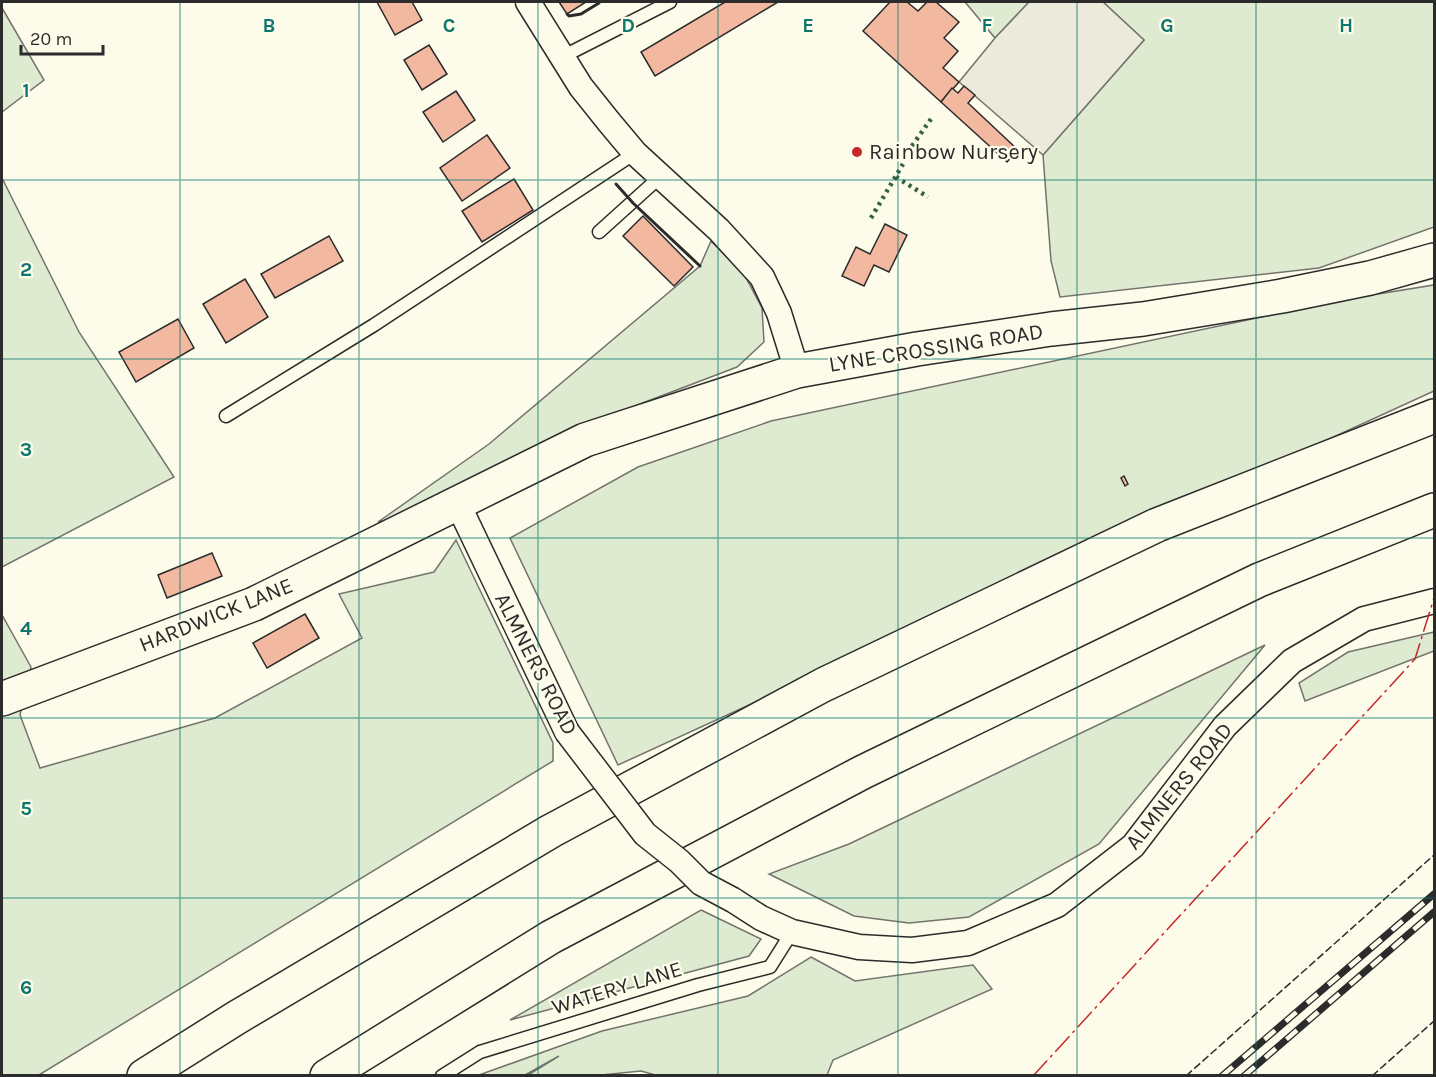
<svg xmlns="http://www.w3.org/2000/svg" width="1436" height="1077" font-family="Karla,sans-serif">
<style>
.green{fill:#deebd1;stroke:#74746e;stroke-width:1.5}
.parking{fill:#eceadb;stroke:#74746e;stroke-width:1.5}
.building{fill:#f2b8a0;stroke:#2b2b2b;stroke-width:1.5}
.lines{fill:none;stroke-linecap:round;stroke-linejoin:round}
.lane-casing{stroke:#2b2b2b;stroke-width:15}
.street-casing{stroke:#2b2b2b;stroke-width:27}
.secondary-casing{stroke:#2b2b2b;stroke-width:36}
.highway-casing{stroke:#2b2b2b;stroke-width:36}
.lane{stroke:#fdfbea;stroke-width:12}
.street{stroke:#fdfbea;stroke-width:24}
.secondary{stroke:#fdfbea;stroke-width:33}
.highway{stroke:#fdfbea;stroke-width:33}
.rail-casing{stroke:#2b2b2b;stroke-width:7}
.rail{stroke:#fdfbea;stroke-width:4.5;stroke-dasharray:14;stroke-linecap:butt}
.street-bridge-casing{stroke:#2b2b2b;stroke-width:27;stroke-linecap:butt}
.street-bridge{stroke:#fdfbea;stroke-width:24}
.hedge{stroke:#34623c;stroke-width:4.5;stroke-dasharray:3 4.5;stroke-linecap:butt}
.fence{stroke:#2b2b2b;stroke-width:1.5;stroke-dasharray:8 3;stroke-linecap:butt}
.wall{stroke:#2b2b2b;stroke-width:3}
.power{stroke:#c62828;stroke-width:1.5;stroke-dasharray:21 4.5 3 4.5;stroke-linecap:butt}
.grid{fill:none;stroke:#0f766e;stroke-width:1.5;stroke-opacity:0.55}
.poi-dot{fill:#c62828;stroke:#fdfbea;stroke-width:2}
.labels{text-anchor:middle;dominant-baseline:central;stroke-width:4.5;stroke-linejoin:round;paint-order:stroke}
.poi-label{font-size:22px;fill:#2b2b2b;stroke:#fdfbea;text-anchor:start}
.street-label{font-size:22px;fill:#2b2b2b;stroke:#fdfbea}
.grid-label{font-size:20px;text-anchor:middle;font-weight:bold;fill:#0f766e;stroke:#fdfbea;stroke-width:4.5;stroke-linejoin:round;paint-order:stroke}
</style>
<rect width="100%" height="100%" fill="#fdfbea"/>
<g class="green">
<polygon points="965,2 1029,2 995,38"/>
<polygon points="1103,2 1434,2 1434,227 1319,268 1060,297 1051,261 1043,155 1144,40"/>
<polygon points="2,8 44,80 2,112"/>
<polygon points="2,178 79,332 174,477 2,567"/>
<polygon points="711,241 744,274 762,308 764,342 737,367 606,417 417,513 378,522 489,444 700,266"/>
<polygon points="1434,285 1434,391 618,765 510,538 638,467 771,421 1341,300"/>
<polygon points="456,540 553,743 553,761 39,1075 2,1075 2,615 31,667 20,715 40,768 215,718 362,638 339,594 434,572"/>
<polygon points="1434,632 1434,651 1305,701 1299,683 1348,652"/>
<polygon points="1265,645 1099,844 969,917 909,923 854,916 769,874 849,844"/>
<polygon points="701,910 761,939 749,956 510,1020"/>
<polygon points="811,957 855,981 973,965 992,989 833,1060 827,1075 659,1076 641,1071 591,1076 528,1075 559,1056 525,1075 479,1075 602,1031 748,996"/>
</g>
<polygon class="parking" points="1029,2 1103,2 1144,40 1043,155 959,82 995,38"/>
<g class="building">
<polygon points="377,2 412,2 422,20 395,35"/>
<polygon points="559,2 586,2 567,14"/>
<polygon points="725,2 778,2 655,76 641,52"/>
<polygon points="890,2 907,2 918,11 927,2 936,2 959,22 944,38 958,51 943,68 959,82 941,102 863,31"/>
<polygon points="429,45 447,74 422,90 404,60"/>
<polygon points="964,86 975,95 968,103 1018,150 1007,162 941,102 952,88 958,93"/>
<polygon points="456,91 475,120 443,142 423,112"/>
<polygon points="487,135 510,168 462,201 440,168"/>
<polygon points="514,179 533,210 482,242 462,211"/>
<polygon points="643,216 693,267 674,286 623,236"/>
<polygon points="885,224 907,235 889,272 874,265 864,286 842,276 856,247 870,254"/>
<polygon points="329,236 343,261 275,298 261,274"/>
<polygon points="245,279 268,317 226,343 203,304"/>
<polygon points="178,319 194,348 136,382 119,352"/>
<polygon points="1124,476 1128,484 1125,486 1121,478"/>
<polygon points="212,553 222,576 167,598 158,575"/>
<polygon points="305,614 319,638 267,668 253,643"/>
</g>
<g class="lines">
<defs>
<g id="lane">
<polyline points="562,57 670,2"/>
<polyline points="599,232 661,176"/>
<polyline points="226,416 374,325 635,153"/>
<polyline points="442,1076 480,1052 698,985 770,967 792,932"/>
</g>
<g id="street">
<polyline points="528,2 581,87 609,122 635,153 719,230 762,277 779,313 797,371"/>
<polyline points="457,502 567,732"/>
<polyline points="733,900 761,918 792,932 859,947 912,950 968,943 1057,905 1133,846 1225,726 1292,661 1364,619 1434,601"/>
</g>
<polyline id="secondary" points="2,699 254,604 585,440 797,371 917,349 1051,329 1143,319 1282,296 1370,278 1434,260"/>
<g id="highway">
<polyline points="144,1076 236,1018 551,831 823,685 1157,525 1434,416"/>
<polyline points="327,1076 551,937 863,772 1259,580 1434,510"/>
</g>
</defs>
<use href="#lane" class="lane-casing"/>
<use href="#street" class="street-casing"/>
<use href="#secondary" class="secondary-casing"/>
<use href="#highway" class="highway-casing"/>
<use href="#lane" class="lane"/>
<use href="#street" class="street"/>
<use href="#secondary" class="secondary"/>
<use href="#highway" class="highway"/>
<defs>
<g id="rail">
<polyline points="1222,1076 1434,894"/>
<polyline points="1244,1076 1434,912"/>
</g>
</defs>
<use href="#rail" class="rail-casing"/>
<use href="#rail" class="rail"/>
<defs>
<polyline id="street-bridge" points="567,732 645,834 679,861 701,883 733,900"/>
</defs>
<use href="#street-bridge" class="street-bridge-casing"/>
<use href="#street-bridge" class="street-bridge"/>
<g class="hedge">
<polyline points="912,146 933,116"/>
<polyline points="896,177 928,197"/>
<polyline points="871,218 903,164"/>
</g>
<g class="fence">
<polyline points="1186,1076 1434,855"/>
<polyline points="1299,1076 1304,1076"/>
<polyline points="1372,1076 1434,1021"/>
</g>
<g class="wall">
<polyline points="567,14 569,16 581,14 599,3"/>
<polyline points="616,184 633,203 700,266"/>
</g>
<polyline class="power" points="1033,1076 1415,659 1434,598"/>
</g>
<path class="grid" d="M 180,2 L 180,1076M 359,2 L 359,1076M 538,2 L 538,1076M 718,2 L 718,1076M 898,2 L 898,1076M 1077,2 L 1077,1076M 1256,2 L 1256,1076M 2,180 L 1434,180M 2,359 L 1434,359M 2,538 L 1434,538M 2,718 L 1434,718M 2,898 L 1434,898"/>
<circle class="poi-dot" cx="857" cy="152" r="6"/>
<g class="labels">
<g class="poi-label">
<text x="869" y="152">Rainbow Nursery</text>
</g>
<g class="street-label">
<text transform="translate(936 348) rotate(-9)">LYNE CROSSING ROAD</text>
<text transform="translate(216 615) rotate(-22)">HARDWICK LANE</text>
<text transform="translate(536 664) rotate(63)">ALMNERS ROAD</text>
<text transform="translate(1179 786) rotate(-51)">ALMNERS ROAD</text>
<text transform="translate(617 988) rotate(-17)">WATERY LANE</text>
</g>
</g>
<g class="grid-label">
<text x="269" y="32">B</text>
<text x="449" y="32">C</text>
<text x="628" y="32">D</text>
<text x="808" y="32">E</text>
<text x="987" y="32">F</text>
<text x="1167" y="32">G</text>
<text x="1346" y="32">H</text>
<text x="26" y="97">1</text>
<text x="26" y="276">2</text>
<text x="26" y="456">3</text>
<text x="26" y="635">4</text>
<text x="26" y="815">5</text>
<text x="26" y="994">6</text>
</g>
<rect width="1436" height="1077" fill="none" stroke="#2b2b2b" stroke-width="6"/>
<path d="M21 45v9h82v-9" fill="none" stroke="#2b2b2b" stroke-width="3"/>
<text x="30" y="45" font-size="18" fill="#2b2b2b" stroke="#fdfbea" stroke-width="4.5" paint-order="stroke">20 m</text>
</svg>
